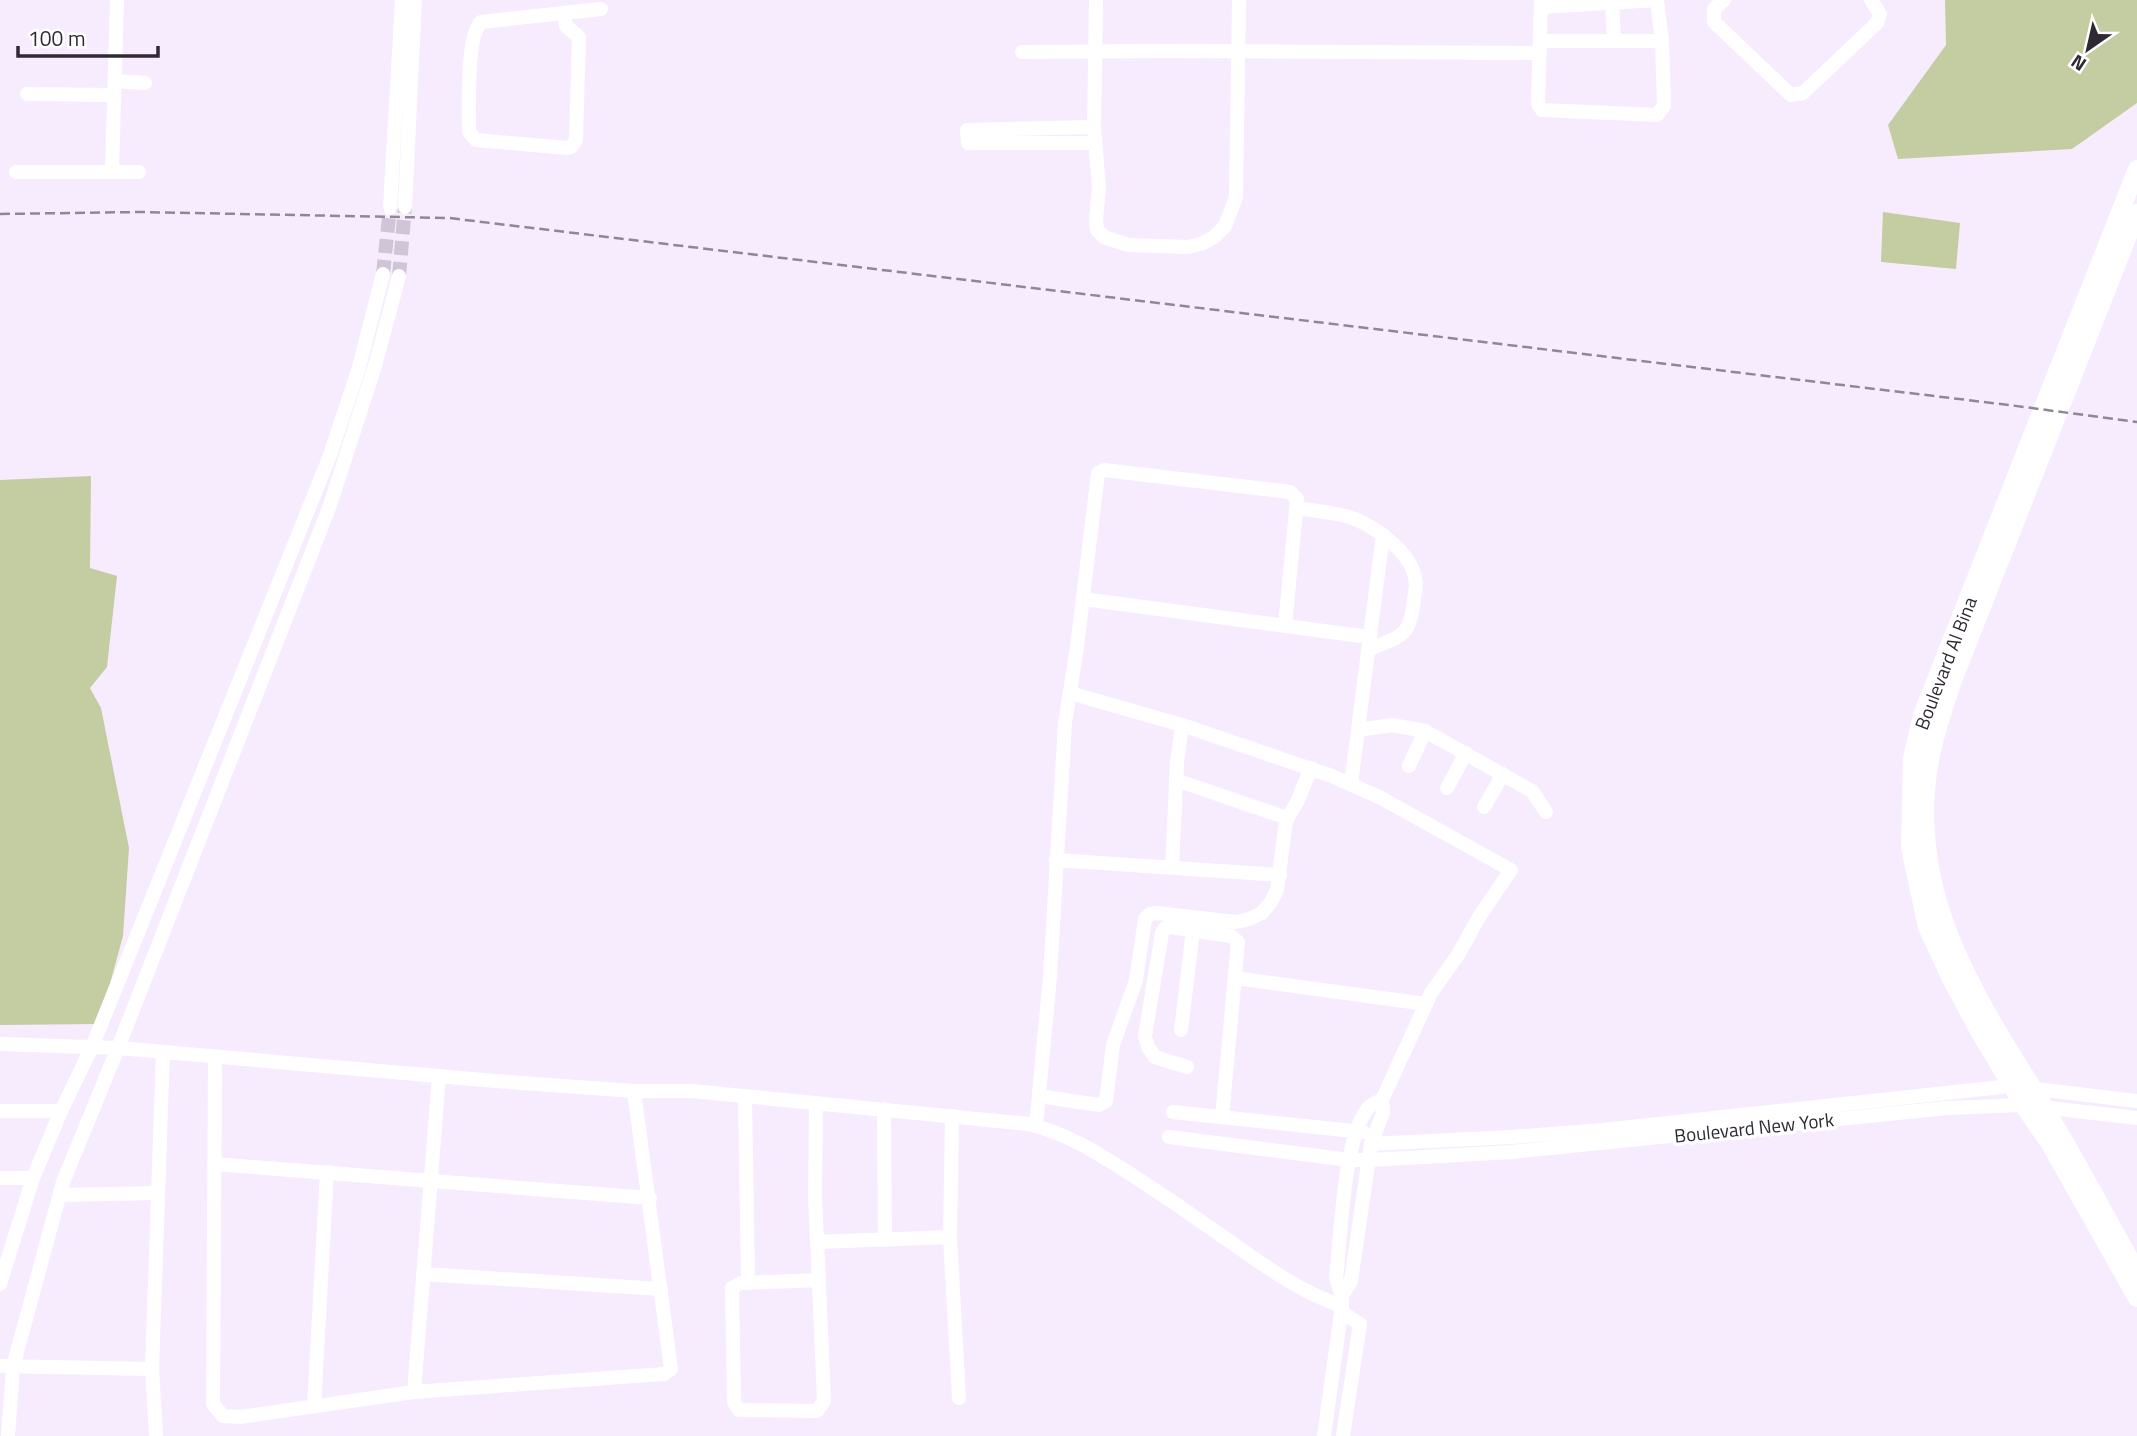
<svg xmlns="http://www.w3.org/2000/svg" width="2137" height="1436" font-family="'Titillium Web',sans-serif">
<style>
.green{fill:#c3cda1}
.lines{fill:none;stroke-linecap:round;stroke-linejoin:round}
.minor-tunnel{stroke:#cfc5d6;stroke-width:14;stroke-dasharray:14 7;stroke-linecap:butt}
.minor{stroke:#fff;stroke-width:14}
.major{stroke:#fff;stroke-width:18}
.rail{stroke:#908795;stroke-width:2.5;stroke-dasharray:10 5;stroke-linecap:butt}
.labels{text-anchor:middle;dominant-baseline:central;stroke-width:7;stroke-linejoin:round;paint-order:stroke}
.street-label{font-size:19px;fill:#302934;stroke:#fff}
</style>
<rect width="100%" height="100%" fill="#f7ecfe"/>
<g class="green">
<polygon points="1945,0 2137,0 2137,103 2072,149 1898,159 1888,125 1946,45"/>
<polygon points="1883,212 1960,223 1956,269 1881,262"/>
<polygon points="91,476 90,568 117,576 107,667 90,688 101,708 129,848 123,936 99,1024 0,1025 0,480"/>
</g>
<g class="lines">
<g class="minor-tunnel">
<polyline points="383,274 390,208"/>
<polyline points="399,276 405,207"/>
</g>
<g class="minor">
<polyline points="1096,0 1094,127 1099,188 1096,219 1097,230 1104,237 1128,245 1188,247 1201,244 1214,237 1225,226 1236,197 1239,0"/>
<polyline points="1541,0 1538,104 1542,110 1657,115 1664,106 1662,41 1657,1"/>
<polyline points="1724,0 1714,9 1714,22 1791,95 1803,93 1877,23 1880,14 1871,0"/>
<polyline points="1612,3 1614,41"/>
<polyline points="1542,7 1657,0"/>
<path d="M 564,13 L 566,26 L 579,37 L 576,140 L 571,147 L 567,148 L 476,140 L 469,132 C 469,108 466,37 481,22 L 601,9"/>
<polyline points="1541,41 1662,41"/>
<polyline points="1022,52 1165,51 1540,53"/>
<polyline points="115,81 145,83"/>
<polyline points="27,94 114,95"/>
<polyline points="1094,127 967,130 968,143 1095,143"/>
<polyline points="16,172 139,172"/>
<polyline points="112,172 117,0"/>
<polyline points="405,207 415,0"/>
<polyline points="390,208 402,0"/>
<path d="M 1296,508 C 1315,511 1337,512 1355,519 C 1377,528 1411,553 1415,578 C 1417,585 1415,592 1414,599 C 1410,639 1401,635 1368,650"/>
<polyline points="1083,599 1369,637"/>
<polyline points="1070,693 1182,725 1332,776 1381,798 1511,870 1479,917 1458,955 1431,993 1382,1100 1383,1113 1371,1144 1351,1281 1342,1296"/>
<polyline points="1358,730 1392,725 1425,731 1532,791 1546,812"/>
<polyline points="1409,766 1425,731"/>
<polyline points="1176,780 1287,818"/>
<polyline points="1351,784 1383,535"/>
<polyline points="1447,788 1466,753"/>
<polyline points="1484,807 1503,774"/>
<polyline points="1056,860 1280,875"/>
<polyline points="1172,867 1177,763 1182,725"/>
<polyline points="1235,978 1426,1004"/>
<polyline points="1181,1030 1193,930"/>
<path d="M 0,1044 L 118,1048 L 495,1081 L 634,1091 L 692,1091 L 1028,1124 C 1066,1133 1096,1152 1129,1173 C 1160,1193 1191,1214 1222,1236 C 1261,1263 1297,1291 1342,1306"/>
<polyline points="215,1057 213,1404 223,1416 240,1417 414,1392 664,1374 671,1369 634,1091"/>
<polyline points="1187,1067 1155,1057 1148,1047 1145,1036 1162,933 1165,928 1170,927 1231,936 1238,942 1222,1117"/>
<polyline points="745,1096 748,1283"/>
<polyline points="1039,1096 1099,1105 1106,1101 1113,1045 1136,980 1145,919 1150,914 1156,913 1236,922 1249,919 1262,913 1271,902 1277,890 1286,821 1298,800 1311,768"/>
<polyline points="816,1103 815,1197 819,1280 819,1285 824,1401 817,1411 739,1410 734,1402 732,1288 741,1283 819,1280"/>
<polyline points="884,1109 885,1240"/>
<polyline points="0,1111 61,1111"/>
<polyline points="1173,1112 1363,1132"/>
<polyline points="952,1116 950,1237 959,1398"/>
<polyline points="1036,1126 1050,976 1065,723 1077,647 1098,473 1104,470 1290,492 1297,499 1285,626"/>
<polyline points="1169,1137 1350,1160 1370,1160 1512,1152 1947,1108 2023,1105 2137,1118"/>
<polyline points="1371,1144 1511,1137 1603,1130 2011,1086 2137,1101"/>
<polyline points="214,1164 650,1198"/>
<polyline points="0,1178 33,1178"/>
<polyline points="60,1195 158,1193"/>
<polyline points="817,1242 950,1237"/>
<polyline points="423,1274 661,1289"/>
<polyline points="0,1284 33,1178 61,1111 92,1047 329,458 358,371 383,274"/>
<polyline points="1341,1312 1360,1324 1343,1436"/>
<polyline points="0,1366 152,1369"/>
<polyline points="414,1392 439,1076"/>
<polyline points="314,1406 327,1172"/>
<polyline points="8,1436 13,1367 63,1182 118,1048 329,508 375,366 399,276"/>
<polyline points="156,1436 152,1369 163,1052"/>
<path d="M 1324,1436 L 1342,1306 L 1342,1296 L 1336,1278 C 1341,1237 1343,1139 1368,1108 C 1371,1105 1377,1102 1382,1100"/>
</g>
<g class="major">
<polyline points="2137,169 1922,715 1912,758 1910,848 1927,927 1951,979 1980,1033 2023,1105 2050,1144 2137,1298"/>
<path d="M 2137,213 L 1952,683 C 1944,708 1935,733 1930,760 C 1907,886 1968,985 2032,1087 C 2070,1147 2102,1210 2137,1272"/>
</g>
<polyline class="rail" points="0,214 139,212 449,218 2009,405 2137,422"/>
</g>
<g class="labels">
<g class="street-label">
<text transform="translate(1945 663) rotate(-69)">Boulevard Al Bina</text>
<text transform="translate(1754 1127) rotate(-6)">Boulevard New York</text>
</g>
</g>
<g transform="translate(2088 49) rotate(214)" stroke="#ffffff" stroke-width="5" paint-order="stroke">
<path d="M0-5L12 26L0 18L-12 26Z" fill="#302934"/>
<text y="-10" font-size="19" font-weight="bold" text-anchor="middle" fill="#302934">N</text>
</g>
<path d="M18 46v10h140v-10" fill="none" stroke="#302934" stroke-width="3.5"/>
<text x="28" y="46" font-size="21" fill="#302934" stroke="#ffffff" stroke-width="5" paint-order="stroke">100 m</text>
</svg>
